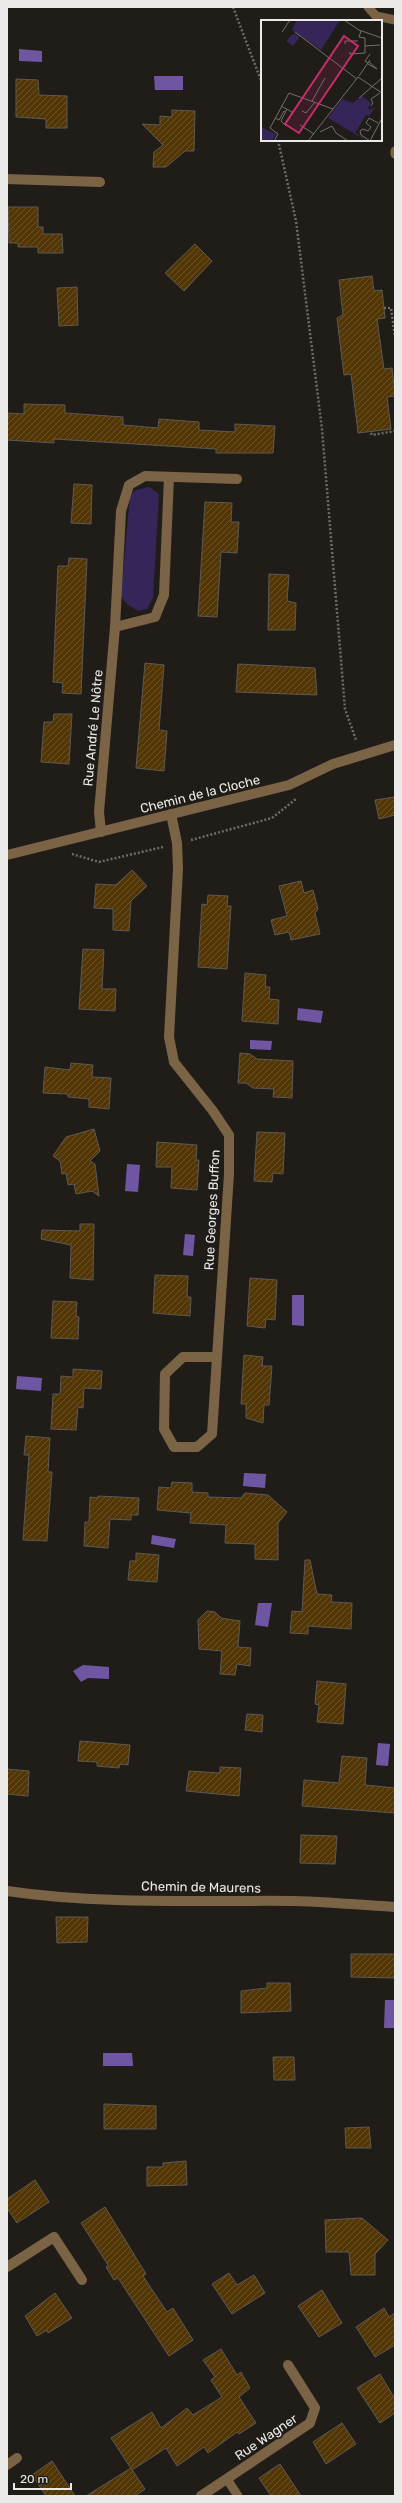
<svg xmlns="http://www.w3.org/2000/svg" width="402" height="2503" font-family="Rubik,sans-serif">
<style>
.grass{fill:#362558}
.water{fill:#6f56a3}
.building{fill:url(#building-hatch);stroke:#5d5955}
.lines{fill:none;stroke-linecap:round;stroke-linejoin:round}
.path{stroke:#6e6c68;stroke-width:2.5;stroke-dasharray:2 2;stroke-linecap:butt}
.service{stroke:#7b6445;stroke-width:9}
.minor{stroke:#7b6445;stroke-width:10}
.labels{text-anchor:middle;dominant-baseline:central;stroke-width:4;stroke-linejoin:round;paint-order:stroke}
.street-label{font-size:13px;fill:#eceae8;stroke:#201d19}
.inset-road{fill:none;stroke:#726f6c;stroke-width:1}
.view{fill:#c62d69;fill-opacity:0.15;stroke:#c62d69;stroke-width:2}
.inset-edge{fill:none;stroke:#eceae8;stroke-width:2}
</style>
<defs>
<pattern id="building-hatch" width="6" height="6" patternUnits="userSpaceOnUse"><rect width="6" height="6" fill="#523605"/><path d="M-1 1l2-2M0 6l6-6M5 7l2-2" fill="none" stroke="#6b5329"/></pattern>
</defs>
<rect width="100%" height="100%" fill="#201d19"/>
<polygon class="grass" points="149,487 159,494 153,598 147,609 138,611 127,604 121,597 130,495 136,490"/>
<g class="water">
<polygon points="19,49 42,51 42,62 19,61"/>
<polygon points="154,76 183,76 183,90 155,90"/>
<polygon points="298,1008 323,1011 321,1023 297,1020"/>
<polygon points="250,1040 272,1041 271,1050 250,1049"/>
<polygon points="127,1164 140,1165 138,1192 125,1191"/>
<polygon points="185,1234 195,1235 193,1256 183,1255"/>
<polygon points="292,1295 304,1295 304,1326 292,1325"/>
<polygon points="17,1376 42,1378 41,1391 16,1389"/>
<polygon points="244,1473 266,1474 265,1488 243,1486"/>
<polygon points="152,1535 176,1539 174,1548 151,1544"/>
<polygon points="258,1603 272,1603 268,1627 255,1625"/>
<polygon points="83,1665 109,1667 109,1679 88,1678 81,1682 73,1671"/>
<polygon points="378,1743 390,1744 388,1766 376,1765"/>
<polygon points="385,2000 395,2000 395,2028 384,2028"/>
<polygon points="103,2053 132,2053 133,2066 103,2066"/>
</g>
<g class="building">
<polygon points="16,79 38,80 39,95 67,96 67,128 46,128 46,119 16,117"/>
<polygon points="172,110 195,111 194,151 185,151 166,167 153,167 154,152 163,145 142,124 160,125 160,116 172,117"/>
<polygon points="8,207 38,207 38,227 43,227 43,234 62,234 63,253 38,253 38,247 18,247 18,243 9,243"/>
<polygon points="195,244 212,261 184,291 165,273"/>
<polygon points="372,276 374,291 382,290 385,318 377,319 384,369 392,368 395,396 387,397 391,429 358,433 351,374 344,375 337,318 343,315 339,280"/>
<polygon points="77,287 78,325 59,326 57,288"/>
<polygon points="24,404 65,405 65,413 123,417 123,425 158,428 159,419 199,422 199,430 235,432 235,424 275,426 273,453 216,453 216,449 54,439 54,443 7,440 8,413 24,414"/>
<polygon points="74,484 92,485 91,524 71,523"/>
<polygon points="205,502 232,503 231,522 239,522 237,553 221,552 217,617 198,616"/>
<polygon points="69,558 87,559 81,694 62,693 63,683 53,682 58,566 68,566"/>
<polygon points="269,574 289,575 287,601 296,603 295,630 268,630"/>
<polygon points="145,663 164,665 159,730 167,731 164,771 136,768"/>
<polygon points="238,664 315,668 317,695 236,692"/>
<polygon points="54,714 72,714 69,764 41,762 44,722 53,722"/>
<polygon points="395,797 395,815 379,819 375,800"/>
<polygon points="132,870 147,886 131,901 129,931 113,930 113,909 94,908 96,884 116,885"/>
<polygon points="301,881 304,893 313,890 318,909 315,913 320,934 291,940 289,932 275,935 271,920 287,916 279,886"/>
<polygon points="208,895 228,896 227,906 231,906 227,969 198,967 202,904 207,905"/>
<polygon points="83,949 104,950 102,989 116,989 115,1011 79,1009"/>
<polygon points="245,973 266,975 265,987 270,987 269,999 279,1000 278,1024 242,1021"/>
<polygon points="240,1053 250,1054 257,1059 293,1061 292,1098 273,1097 274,1089 253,1088 246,1083 238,1083"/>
<polygon points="71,1063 93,1065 92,1077 111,1078 109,1109 89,1107 89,1099 68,1097 68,1094 43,1093 45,1067 70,1070"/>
<polygon points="94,1129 100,1151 90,1161 95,1164 99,1196 92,1191 76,1194 74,1184 68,1185 66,1173 62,1174 60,1161 53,1156 66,1137"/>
<polygon points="257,1132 285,1133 283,1174 273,1173 272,1182 254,1181"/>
<polygon points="157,1142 197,1145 196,1160 199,1160 197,1190 171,1188 172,1167 156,1167"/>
<polygon points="80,1224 94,1224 93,1280 70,1278 71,1245 41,1239 42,1230 80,1231"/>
<polygon points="155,1275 188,1276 187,1297 191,1297 190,1316 153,1313"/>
<polygon points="250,1278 277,1280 275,1320 266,1319 265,1328 247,1326"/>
<polygon points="53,1301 77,1302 76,1316 79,1317 78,1339 51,1338"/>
<polygon points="244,1355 263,1357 262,1366 272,1366 269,1405 264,1405 263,1423 246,1418 246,1404 241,1404"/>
<polygon points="73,1369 102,1371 101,1389 84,1388 83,1408 78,1407 76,1430 51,1429 53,1394 60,1394 61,1376 73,1377"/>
<polygon points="26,1436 50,1438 48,1472 52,1472 47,1541 23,1540 29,1455 24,1455"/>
<polygon points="172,1482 192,1483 192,1492 208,1493 208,1497 241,1498 245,1493 268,1495 287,1512 278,1523 278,1560 255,1559 255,1544 225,1543 226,1525 190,1523 191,1513 157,1510 159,1487 171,1488"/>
<polygon points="98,1496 139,1498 138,1515 131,1515 131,1520 110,1519 108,1548 84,1546 85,1522 89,1522 90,1497 98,1498"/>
<polygon points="136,1553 159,1555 157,1582 128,1580 130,1561 136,1561"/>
<polygon points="305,1560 310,1560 317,1594 332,1595 331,1602 352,1603 351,1629 308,1626 308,1634 290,1633 292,1611 302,1612"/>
<polygon points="207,1611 215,1612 221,1618 240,1621 238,1647 251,1648 250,1666 237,1664 235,1675 220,1674 222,1651 199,1649 198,1620"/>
<polygon points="317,1681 346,1684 343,1724 317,1722 319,1705 315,1704"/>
<polygon points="247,1714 263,1715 262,1732 245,1730"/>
<polygon points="80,1741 130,1745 128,1765 120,1764 119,1768 97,1766 97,1762 78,1761"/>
<polygon points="342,1756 367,1758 365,1785 395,1788 395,1813 302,1806 304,1780 339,1783"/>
<polygon points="220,1767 241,1768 239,1796 186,1791 189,1771 220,1773"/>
<polygon points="7,1769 29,1771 28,1796 7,1794"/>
<polygon points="301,1835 337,1836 335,1864 300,1863"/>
<polygon points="56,1917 88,1917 87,1942 57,1943"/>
<polygon points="351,1954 395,1954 395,1978 351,1977"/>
<polygon points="267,1983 290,1983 291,2011 241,2013 241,1991 267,1988"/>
<polygon points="273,2057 294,2057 295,2080 274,2080"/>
<polygon points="104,2104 156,2106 156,2129 104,2129"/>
<polygon points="369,2127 371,2148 346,2148 345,2128"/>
<polygon points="186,2161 187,2185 147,2186 147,2167 163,2167 163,2163"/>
<polygon points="35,2180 49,2202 17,2223 7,2208 7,2199"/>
<polygon points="105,2207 146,2274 143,2276 167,2312 173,2308 193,2340 169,2356 118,2278 114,2280 106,2267 108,2265 81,2223"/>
<polygon points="362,2218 388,2240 375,2254 375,2275 351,2275 349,2252 326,2252 325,2220"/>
<polygon points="229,2273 237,2285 254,2275 265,2293 232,2314 212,2284"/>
<polygon points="322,2290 342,2323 319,2337 298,2306"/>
<polygon points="55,2293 72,2318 48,2333 47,2330 37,2336 25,2316"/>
<polygon points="384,2308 389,2317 395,2313 395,2345 375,2357 356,2327"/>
<polygon points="221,2349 237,2375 241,2372 250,2388 239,2397 256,2423 239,2434 237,2432 208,2453 204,2447 177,2466 166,2448 132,2470 111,2438 152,2412 161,2428 187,2408 193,2415 222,2397 211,2380 215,2377 203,2360"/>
<polygon points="380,2374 395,2399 395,2413 380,2423 357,2388"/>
<polygon points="342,2423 356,2444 326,2464 313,2442"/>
<polygon points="52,2461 75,2496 46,2496 32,2475"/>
<polygon points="280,2464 301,2496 271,2496 259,2478"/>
<polygon points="131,2468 145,2489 135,2496 86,2496"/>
</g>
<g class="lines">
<g class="path">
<polyline points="233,7 262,83"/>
<polyline points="278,140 296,221 322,429 345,709 356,740"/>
<polyline points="384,308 391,308 395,337"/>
<polyline points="371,433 372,435 395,431"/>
<polyline points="191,840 272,818 296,799"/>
<polyline points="72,854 99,862 163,847"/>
</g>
<g class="service">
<polyline points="368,7 376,16 395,20"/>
<polyline points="395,151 395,154"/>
<polyline points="227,2479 238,2496"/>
</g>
<g class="minor">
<polyline points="7,179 100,182"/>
<polyline points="115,627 155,617 164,595 169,477"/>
<polyline points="171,814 177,843 178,869 169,1037 174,1062 213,1111 229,1135 229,1174 212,1434 197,1447 174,1447 164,1429 165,1374 183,1357 216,1357"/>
<polyline points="101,832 99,812 115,627 121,511 129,485 145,476 237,479"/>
<polyline points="7,855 289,785 333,764 395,745"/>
<path d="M 7,1891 C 102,1905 200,1900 295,1901 C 328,1902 362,1905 395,1907"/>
<polyline points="7,2267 54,2237 82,2280"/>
<polyline points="7,2465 17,2458"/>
<polyline points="201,2496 310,2423 315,2408 288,2365"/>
</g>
</g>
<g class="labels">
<g class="street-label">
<text transform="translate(93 728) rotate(-85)">Rue André Le Nôtre</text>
<text transform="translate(200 794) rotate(-14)">Chemin de la Cloche</text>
<text transform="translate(212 1210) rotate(-87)">Rue Georges Buffon</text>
<text transform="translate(201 1887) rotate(1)">Chemin de Maurens</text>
<text transform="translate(266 2437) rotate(-34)">Rue Wagner</text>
</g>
</g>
<g transform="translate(261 20)">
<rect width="121" height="121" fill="#201d19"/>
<path d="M 0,107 L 15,114 L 11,121 L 0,121 Z" fill="#362558"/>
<path d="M 36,0 L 79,0 L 60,30 L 31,10 ZM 81,79 L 92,83 L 77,86 L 77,89 L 90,109 L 106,121 L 67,98 Z" fill="#362558"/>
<path d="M 101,76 L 110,83 L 107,88 L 109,90 L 115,87 L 108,96 L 105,95 L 94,113 L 71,94 L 81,81 L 92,83 Z" fill="#362558"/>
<path d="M 33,13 L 39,17 L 32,26 L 25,21 Z" fill="#362558"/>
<path class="inset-road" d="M 83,0 L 98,10 L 121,18M 21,12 L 29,0M 34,12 L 96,59M 84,24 L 84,21 L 97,21M 104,26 L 119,25M 89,32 L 89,34 L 104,33 L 104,18 L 98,17 L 100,11M 107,43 L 104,41 L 109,34M 107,44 L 116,49 L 108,42M 98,56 L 109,40M 98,78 L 121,58M 51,81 L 64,58M 20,86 L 31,92 L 28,99M 110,86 L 112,83 L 110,79 L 119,73M 41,91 L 45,93 L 54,82M 14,98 L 18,100 L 23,91 L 25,92M 39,105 L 53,114M 25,106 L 20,101 L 26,89M 59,112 L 71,106 L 75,113 L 87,121M 13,121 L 17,114 L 9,108 L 28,73 L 72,89M 47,121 L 97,57 L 121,73M 109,121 L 100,115 L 99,111 L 102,109 L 107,111 L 110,107 L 105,103 L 108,98 L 117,103M 109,121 L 121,98"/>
<path class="view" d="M 83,16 L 97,26 L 38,113 L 24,104 Z"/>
<rect width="121" height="121" class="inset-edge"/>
</g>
<rect width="402" height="2503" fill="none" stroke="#eceae8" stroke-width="16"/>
<path d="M14 2483v6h57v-6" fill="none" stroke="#eceae8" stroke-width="2"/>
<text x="20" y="2483" font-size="12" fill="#eceae8" stroke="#201d19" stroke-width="3" paint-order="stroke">20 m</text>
</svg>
